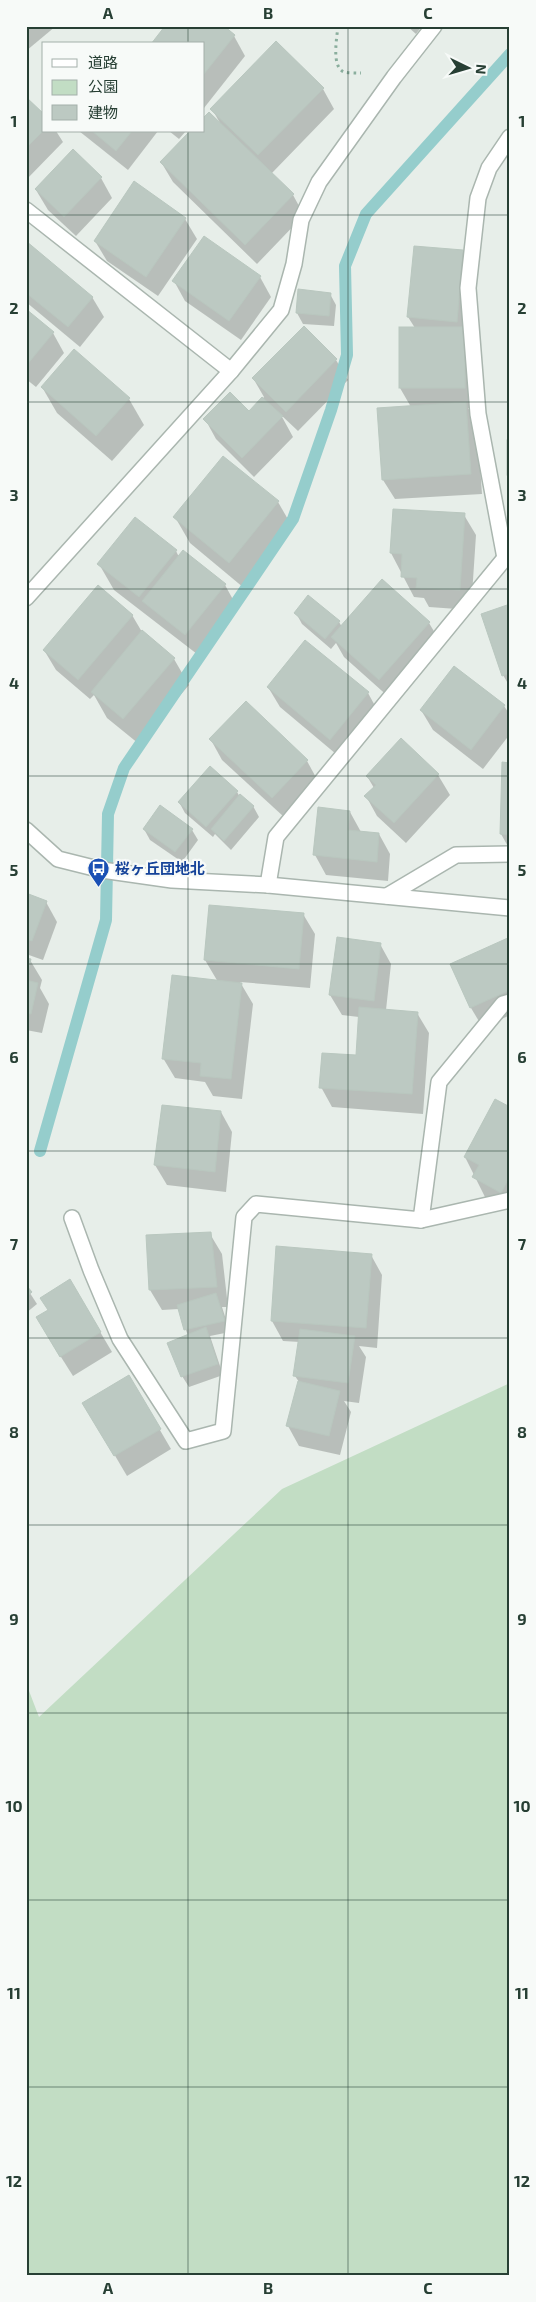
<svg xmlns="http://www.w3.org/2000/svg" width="536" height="2302" font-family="'Exo 2','Noto Sans JP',sans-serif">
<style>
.green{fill:#c2ddc4}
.shadow{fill:#0003}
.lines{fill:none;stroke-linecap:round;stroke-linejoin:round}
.stream{stroke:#95cdcc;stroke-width:12}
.building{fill:#bcc9c2;stroke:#b9c7bf}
.minor-casing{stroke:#aab6af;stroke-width:18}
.path{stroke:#8aae9d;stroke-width:3;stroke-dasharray:2.5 4;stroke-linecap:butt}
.minor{stroke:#fff;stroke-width:15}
.grid{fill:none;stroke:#273f34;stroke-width:1;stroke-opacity:0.55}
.labels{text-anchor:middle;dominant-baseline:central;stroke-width:4.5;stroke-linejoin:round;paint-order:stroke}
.transit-label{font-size:15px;font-weight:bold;fill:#164399;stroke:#f7faf8;text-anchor:start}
.neatline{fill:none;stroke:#273f34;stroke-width:2}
.grid-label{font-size:16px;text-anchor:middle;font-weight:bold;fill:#273f34}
</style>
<rect width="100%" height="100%" fill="#e7eee9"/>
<polygon class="green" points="510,1383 510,2276 26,2276 26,1683 39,1717 282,1489"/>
<g class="shadow">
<polygon points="26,26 56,26 26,51"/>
<polygon points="407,26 422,26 416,34"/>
<polygon points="234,36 245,56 204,108 204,44"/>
<polygon points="323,89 334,109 271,174 293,195 304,215 257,264 173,182 161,162 204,131 204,119 209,113 220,123 212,109"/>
<polygon points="26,99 44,115 44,131 56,131 63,142 26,180"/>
<polygon points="79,131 158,131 128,170"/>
<polygon points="169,131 186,131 179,139"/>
<polygon points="101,178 112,198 76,236 48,210 36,190"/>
<polygon points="185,219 197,239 158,296 107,261 95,241"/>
<polygon points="26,242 92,297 104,317 80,347 26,302"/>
<polygon points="463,252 474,272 476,408 468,408 477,423 482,494 395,499 383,480 411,407 400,388 415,328 408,317"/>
<polygon points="260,277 271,297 241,340 185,301 174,281"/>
<polygon points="330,294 336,305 334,326 303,324 297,313"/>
<polygon points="26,311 53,333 64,353 36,387 26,379"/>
<polygon points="304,328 336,360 348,380 298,431 281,415 293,437 254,477 216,439 205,419 249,413 264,397 253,378"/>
<polygon points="42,387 129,399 144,425 112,461 57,413"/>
<polygon points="278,502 293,528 244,588 190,543 175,517"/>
<polygon points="464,515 476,535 471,610 429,607 424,598 414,597 391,553"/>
<polygon points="176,551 179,557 225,585 236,605 197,654 114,590 99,564"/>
<polygon points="382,581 429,623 441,643 391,699 344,657 336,643 331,649 302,624 296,613 339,622 342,627"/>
<polygon points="510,605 510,687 503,675"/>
<polygon points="132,615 142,632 174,659 189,685 139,744 107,718 94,695 90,699 56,670 44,650"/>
<polygon points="454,667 504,706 510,715 510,734 483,769 433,730 421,710"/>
<polygon points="268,687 368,693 379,713 342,759 280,707"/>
<polygon points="401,739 438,775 450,795 406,843 377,816 366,796 374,788 367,776"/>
<polygon points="211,740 307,761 318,781 284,817 222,760"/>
<polygon points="510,764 510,850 501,834"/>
<polygon points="237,792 240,797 253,806 259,817 231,850 215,834 213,837 185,813 179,802"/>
<polygon points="350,812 361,832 379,834 390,854 388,881 326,875 315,855"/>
<polygon points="144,829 192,830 198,840 182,862 150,840"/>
<polygon points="26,894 46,902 57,922 43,960 26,954"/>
<polygon points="303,914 315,934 310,988 240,982 253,1004 242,1099 213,1096 205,1082 175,1078 163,1058 218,982 205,960"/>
<polygon points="510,938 510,1015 483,1028 471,1008 452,965"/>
<polygon points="380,944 391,964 386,1010 417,1013 429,1033 423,1114 332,1107 321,1087 357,1056 359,1017 342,1015 330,995"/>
<polygon points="26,959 30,960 42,980 40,988 49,1004 42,1033 26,1030"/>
<polygon points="510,1109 510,1211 485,1197 465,1157"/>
<polygon points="221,1112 232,1132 226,1192 167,1185 155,1165"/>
<polygon points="210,1234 222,1254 228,1307 222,1307 230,1332 210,1336 223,1375 189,1387 182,1376 188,1336 179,1309 162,1310 150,1290"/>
<polygon points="371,1255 382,1275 377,1348 359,1346 366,1357 359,1403 344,1401 351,1412 340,1455 299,1446 288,1426 299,1382 295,1376 300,1342 283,1341 272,1321"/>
<polygon points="70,1281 112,1352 73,1376 49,1338"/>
<polygon points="26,1287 37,1304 26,1313"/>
<polygon points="129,1377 171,1449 127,1476 84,1403"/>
</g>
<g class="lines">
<polyline class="stream" points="40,1151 106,920 108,814 124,768 293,519 331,410 347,355 345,266 366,214 510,54"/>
</g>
<g class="building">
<polygon points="165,26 224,26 235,35 204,74 204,44 151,44"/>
<polygon points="276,41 324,88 258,155 210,109"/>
<polygon points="26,97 44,114 44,130 26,148"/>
<polygon points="209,112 294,194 245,245 160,162 190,131 204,131 204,117"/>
<polygon points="92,131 132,131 116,151"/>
<polygon points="73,149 102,177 64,217 35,189"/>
<polygon points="134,181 186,218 146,277 94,241"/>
<polygon points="204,236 261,276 229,321 172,281"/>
<polygon points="26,241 93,297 68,327 26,293"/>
<polygon points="414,246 463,250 457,322 407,317"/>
<polygon points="298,289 331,293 329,316 296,313"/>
<polygon points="26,309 54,332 26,366"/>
<polygon points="304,326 337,359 286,412 252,378"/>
<rect x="399" y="327" width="66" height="61"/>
<polygon points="74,349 130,398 96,436 41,387"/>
<polygon points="230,392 249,411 262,397 283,416 242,458 203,419"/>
<polygon points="466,402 471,474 382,480 377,408"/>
<rect x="507" y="440" width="3" height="35"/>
<polygon points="223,456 279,501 229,563 173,517"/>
<polygon points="393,509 465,513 460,590 416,588 417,578 401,577 402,554 390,553"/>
<polygon points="135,517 177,550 139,597 97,564"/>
<polygon points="183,550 226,584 185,635 142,601"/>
<polygon points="382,579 430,622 379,680 331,637"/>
<polygon points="98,585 133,615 78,680 43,650"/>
<polygon points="308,595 340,621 325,639 294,613"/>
<polygon points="510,604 510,673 502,676 481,614"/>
<polygon points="142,630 175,658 123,719 91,692"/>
<polygon points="305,640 369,692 330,740 267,687"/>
<polygon points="454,666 505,705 471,750 420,710"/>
<polygon points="246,701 308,760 272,798 209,739"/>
<polygon points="401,738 439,774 394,823 364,796 376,785 366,776"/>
<polygon points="502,762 510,763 510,835 500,834"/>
<polygon points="210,766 238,791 206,827 178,802"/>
<polygon points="240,794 254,806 224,841 211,829"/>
<polygon points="160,805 193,829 175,852 143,829"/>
<polygon points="318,807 350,811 348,830 379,833 377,862 313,855"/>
<polygon points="26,893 47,901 32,941 26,939"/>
<polygon points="209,905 304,913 299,969 204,960"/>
<polygon points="337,937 381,943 374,1001 329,995"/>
<polygon points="510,937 510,990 470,1008 450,964"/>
<polygon points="26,958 31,959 26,980"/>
<polygon points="172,975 242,983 231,1079 200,1076 201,1063 162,1059"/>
<polygon points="26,980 38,983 31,1014 26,1013"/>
<polygon points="359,1007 418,1012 412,1094 319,1088 322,1053 356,1055"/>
<polygon points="495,1099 510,1107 510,1176 501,1193 472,1177 479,1165 464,1157"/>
<polygon points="162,1105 221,1111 215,1172 154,1165"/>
<polygon points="211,1232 217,1287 149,1290 146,1235"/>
<polygon points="276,1246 372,1254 366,1328 271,1321"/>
<polygon points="70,1279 101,1332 60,1357 36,1317 48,1310 40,1298"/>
<polygon points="26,1285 32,1292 26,1297"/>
<polygon points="216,1293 225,1321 184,1330 177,1305"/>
<polygon points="206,1327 218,1364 181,1377 167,1343"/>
<polygon points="300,1329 355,1336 348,1383 293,1376"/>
<polygon points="129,1375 161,1429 114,1456 82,1403"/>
<polygon points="298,1381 340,1391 329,1436 286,1426"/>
</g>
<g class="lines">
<defs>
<g id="minor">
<polyline points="26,210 231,371"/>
<polyline points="505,558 478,414 468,288 478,198 489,168 510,137"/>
<polyline points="26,598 231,371 281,310 294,264 301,220 319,182 394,77 434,26"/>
<polyline points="26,830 58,859 102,870 172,880 268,885 510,908"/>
<polyline points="268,885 276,837 505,558 510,557"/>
<polyline points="387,896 456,855 510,854"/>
<polyline points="72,1218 91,1270 120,1339 186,1441 223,1431 244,1217 256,1204 421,1220 439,1082 503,1004 510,1002"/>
<polyline points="421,1220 510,1200"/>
</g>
</defs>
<use href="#minor" class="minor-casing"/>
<path class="path" d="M 338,26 C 337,37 331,67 344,72 C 349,73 356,73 361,73"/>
<use href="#minor" class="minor"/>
</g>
<path class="grid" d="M 188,26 L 188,44M 348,26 L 348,2276M 188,131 L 188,2276M 26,215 L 510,215M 26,402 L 510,402M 26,589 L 510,589M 26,776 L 510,776M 26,964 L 510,964M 26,1151 L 510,1151M 26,1338 L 510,1338M 26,1525 L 510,1525M 26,1713 L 510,1713M 26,1900 L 510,1900M 26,2087 L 510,2087"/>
<defs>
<symbol id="bus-pin" viewBox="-11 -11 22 30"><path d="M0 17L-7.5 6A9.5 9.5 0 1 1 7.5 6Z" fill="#1a4fb4" stroke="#f7faf8"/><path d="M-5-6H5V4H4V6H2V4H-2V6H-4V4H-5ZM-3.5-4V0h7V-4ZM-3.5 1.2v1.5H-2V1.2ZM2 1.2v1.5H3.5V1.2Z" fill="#fff"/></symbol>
</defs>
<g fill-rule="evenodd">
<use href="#bus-pin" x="86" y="856" width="25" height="34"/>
</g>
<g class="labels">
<g class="transit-label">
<text x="115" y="868">桜ヶ丘団地北</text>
</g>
</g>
<rect width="536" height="2302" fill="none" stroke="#f7faf8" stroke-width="55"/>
<rect x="42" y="42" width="162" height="90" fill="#f7faf8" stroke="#a4afaa"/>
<rect x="52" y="59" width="25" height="8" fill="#ffffff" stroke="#a4afaa"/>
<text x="88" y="68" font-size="15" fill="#273f34">道路</text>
<rect x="52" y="80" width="25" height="15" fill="#c2ddc4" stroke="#a4afaa"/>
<text x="88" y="92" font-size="15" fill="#273f34">公園</text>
<rect x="52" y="105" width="25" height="15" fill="#bcc9c2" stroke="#a4afaa"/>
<text x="88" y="118" font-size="15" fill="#273f34">建物</text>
<g transform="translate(468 68) rotate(95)" stroke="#f7faf8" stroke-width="4" paint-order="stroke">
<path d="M0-4L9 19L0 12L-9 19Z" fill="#273f34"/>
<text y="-8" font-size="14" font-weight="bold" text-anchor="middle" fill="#273f34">N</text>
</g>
<rect x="28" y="28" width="480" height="2246" class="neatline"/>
<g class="grid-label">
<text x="108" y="19">A</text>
<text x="268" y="19">B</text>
<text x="428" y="19">C</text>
<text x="14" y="127">1</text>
<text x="522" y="127">1</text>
<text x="14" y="314">2</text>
<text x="522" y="314">2</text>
<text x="14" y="501">3</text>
<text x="522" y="501">3</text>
<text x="14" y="689">4</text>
<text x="522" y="689">4</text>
<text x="14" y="876">5</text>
<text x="522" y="876">5</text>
<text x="14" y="1063">6</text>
<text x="522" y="1063">6</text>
<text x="14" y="1250">7</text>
<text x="522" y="1250">7</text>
<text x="14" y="1438">8</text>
<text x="522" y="1438">8</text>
<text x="14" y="1625">9</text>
<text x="522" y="1625">9</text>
<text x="14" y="1812">10</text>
<text x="522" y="1812">10</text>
<text x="14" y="1999">11</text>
<text x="522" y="1999">11</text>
<text x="14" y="2187">12</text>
<text x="522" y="2187">12</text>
<text x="108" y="2294">A</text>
<text x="268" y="2294">B</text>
<text x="428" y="2294">C</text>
</g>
</svg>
